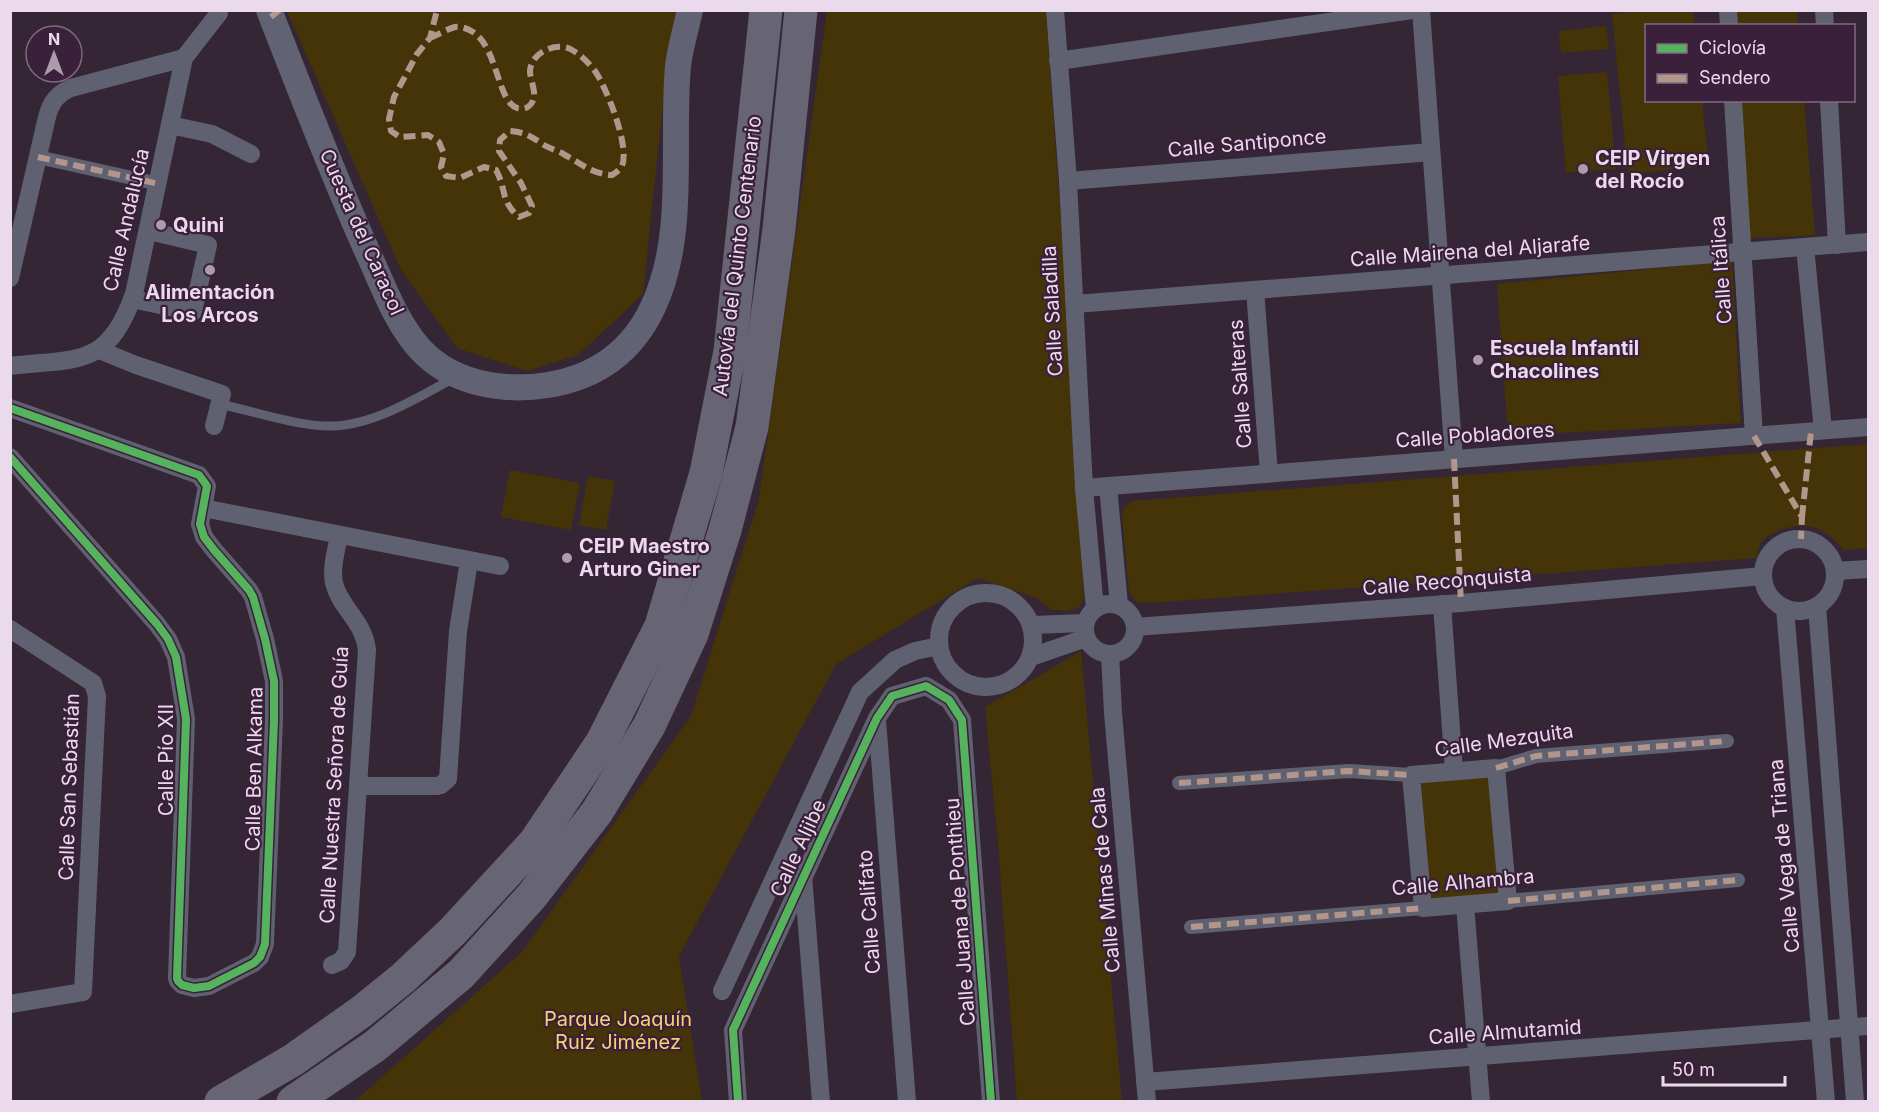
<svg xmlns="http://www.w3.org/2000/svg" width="1879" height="1112" font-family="Inter,sans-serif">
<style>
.green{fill:#453408}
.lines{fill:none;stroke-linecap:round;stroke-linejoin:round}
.service{stroke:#5f6170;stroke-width:9}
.pedestrian{stroke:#5f6170;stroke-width:14}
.minor{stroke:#5f6170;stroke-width:18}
.secondary{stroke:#626275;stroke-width:26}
.motorway{stroke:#676474;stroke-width:33}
.quiet{stroke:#b2968c;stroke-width:6;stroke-dasharray:12 6;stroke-linecap:butt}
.cycleway-casing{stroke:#3a203a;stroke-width:11}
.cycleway{stroke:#56b35d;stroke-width:8}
.poi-dot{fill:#ab9bab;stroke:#3a203a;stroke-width:2}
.labels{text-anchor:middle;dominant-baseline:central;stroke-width:4.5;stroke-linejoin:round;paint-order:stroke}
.street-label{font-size:20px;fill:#ebdaeb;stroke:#3a203a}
.poi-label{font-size:20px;font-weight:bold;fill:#ebdaeb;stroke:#3a203a;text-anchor:start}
.park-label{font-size:20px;fill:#f8d171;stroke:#3a203a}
</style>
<rect width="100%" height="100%" fill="#342634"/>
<g class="green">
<polygon points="1646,10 1693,11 1695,25 1646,26 1646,100 1702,101 1709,166 1628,174 1612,14"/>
<polygon points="287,11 680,11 668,56 643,294 578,355 527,371 457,348 401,270"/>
<polygon points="827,11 1046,11 1079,479 1084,600 1078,608 1069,611 1052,610 1036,598 978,578 836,664 679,956 702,1101 354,1102 522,952 691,716 759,499"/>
<polygon points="1734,11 1797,11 1798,25 1735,25"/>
<polygon points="1606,26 1609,49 1561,53 1559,31"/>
<polygon points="1607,72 1616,169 1566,173 1558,76"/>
<polygon points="1740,101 1804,101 1815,235 1750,238"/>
<polygon points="1732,261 1741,423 1508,436 1497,284"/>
<path d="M 1868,444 L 1868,548 L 1844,550 C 1827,530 1810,520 1783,529 C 1776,531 1768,535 1763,540 C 1759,544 1758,553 1756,558 L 1149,603 L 1137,602 L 1129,592 L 1122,514 L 1125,506 L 1133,501 Z"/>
<polygon points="510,470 580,483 571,530 501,517"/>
<polygon points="588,476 615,481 606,530 579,525"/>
<polygon points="1081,651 1122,1101 1017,1101 998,843 985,707"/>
<polygon points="1491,775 1502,897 1429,904 1418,781"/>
</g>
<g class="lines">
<path class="service" d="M 219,404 C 254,411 299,427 333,426 C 374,425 419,397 454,378"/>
<g class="pedestrian">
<polyline points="38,157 159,184"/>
<polyline points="1496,768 1536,756 1727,741"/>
<polyline points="1179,783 1349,771 1411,775"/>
<polyline points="1508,901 1738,880"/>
<polyline points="1191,927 1423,908"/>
</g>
<g class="minor">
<polyline points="1055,10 1068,181 1084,488 1095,609"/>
<polyline points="1421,10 1454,459"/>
<polyline points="1728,10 1729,26"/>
<polyline points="1824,10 1825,26"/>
<polyline points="1058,61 1412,10"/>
<polyline points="1733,100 1754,436"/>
<polyline points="1829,100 1837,245"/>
<polyline points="170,125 212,134 251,154"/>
<polyline points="1068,181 1431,152"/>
<polyline points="1805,247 1823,430"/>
<path d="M 10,278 L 47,117 C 51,102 57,94 71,88 L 184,58"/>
<polyline points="1255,290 1269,473"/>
<polyline points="132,299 193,312 208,245 149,231"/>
<polyline points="1075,304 1868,242"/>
<polyline points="99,350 136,365 222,394 214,426"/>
<path d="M 10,366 C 79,358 107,368 134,294 L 184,58 L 219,13"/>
<polyline points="10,408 199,475 207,486 200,524 204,537 214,550 249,590 253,597 265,639 274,681 274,720 265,944 260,957 254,963 209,986 194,988 182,985 178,981 177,978 186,719 176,657 168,639 157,624 10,457"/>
<polyline points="1108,486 1119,605"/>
<polyline points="1084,488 1868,427"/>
<polyline points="203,508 500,566"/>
<circle cx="1799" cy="575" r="36"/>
<polyline points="1835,571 1868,569"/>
<circle cx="986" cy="640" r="47"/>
<circle cx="1110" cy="629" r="25"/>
<polyline points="1442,604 1454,771"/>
<polyline points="1817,606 1855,1102"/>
<polyline points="1785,608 1826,1102"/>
<polyline points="1032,625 1085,623"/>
<polyline points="1135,627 1461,603 1763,576"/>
<polyline points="10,629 93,683 97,696 83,992 10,1004"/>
<polyline points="1110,654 1113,713 1147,1102"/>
<polyline points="1031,657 1086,638"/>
<polyline points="877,720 907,1102"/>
<polygon points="1496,768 1508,901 1423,908 1411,775"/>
<polyline points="358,786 437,786 441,785 448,779 458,631 469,561"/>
<polyline points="803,876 821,1102"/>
<polyline points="1465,905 1481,1102"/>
<path d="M 332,965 L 341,961 L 347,952 L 367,650 C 364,621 340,608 334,583 C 331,568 336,551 339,536"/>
<polyline points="722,991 860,692 895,660 915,651 939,646"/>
<polyline points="1145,1082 1868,1026"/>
<polyline points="738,1102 733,1030 877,718 892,696 926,686 949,700 962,720 991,1102"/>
</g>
<path class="secondary" d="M 269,10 C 301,92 332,173 368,253 C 383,285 396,323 420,349 C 452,384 503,392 548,385 C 597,377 632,352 653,307 C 687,235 671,144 678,66 C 680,48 686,29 690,10"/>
<g class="motorway">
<polyline points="221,1102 293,1060 361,1012 403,978 453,931 535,842 602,742 661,626 706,473 730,351 766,10"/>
<polyline points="293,1102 375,1046 461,974 531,897 597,812 649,726 692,634 725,530 752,427 779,229 801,10"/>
</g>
<g class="quiet">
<polyline points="271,17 279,10"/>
<path d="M 430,38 C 438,35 447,29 455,27 C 461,26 468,29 473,32 C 498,48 497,101 517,108 C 521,109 526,109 529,106 C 540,97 530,82 530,71 C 531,54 552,43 568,48 C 578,52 589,63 595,71 C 607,89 630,146 622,166 C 620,170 615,173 612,175 C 592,174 582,164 565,155 C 559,151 551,149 544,145 C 532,137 525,132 510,131 L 500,140 L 499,151 L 521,183 L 532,206 L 529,213 L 519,217 C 500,201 507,190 496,170 L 484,167 L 460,178 L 446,176 L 441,167 L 444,154 L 439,142 L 428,135 L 400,137 L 391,131 L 389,119 L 394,97 L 417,54 L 430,38 L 437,10"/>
<polyline points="38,157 159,184"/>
<polyline points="1754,436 1802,517 1801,539"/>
<polyline points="1454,459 1461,603"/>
<polyline points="1802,517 1811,431"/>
<polyline points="1496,768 1536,756 1727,741"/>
<polyline points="1179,783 1349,771 1411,775"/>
<polyline points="1508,901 1738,880"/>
<polyline points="1191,927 1423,908"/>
</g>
<defs>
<g id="cycleway">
<polyline points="10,408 199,475 207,486 200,524 204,537 214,550 249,590 253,597 265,639 274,681 274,720 265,944 260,957 254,963 209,986 194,988 182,985 178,981 177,978 186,719 176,657 168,639 157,624 10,457"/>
<polyline points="738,1102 733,1030 877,718 892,696 926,686 949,700 962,720 991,1102"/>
</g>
</defs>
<use href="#cycleway" class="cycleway-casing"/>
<use href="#cycleway" class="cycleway"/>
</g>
<g class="poi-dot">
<circle cx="1583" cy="169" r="6"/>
<circle cx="161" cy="225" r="6"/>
<circle cx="210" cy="270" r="6"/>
<circle cx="1478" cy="360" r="6"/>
<circle cx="567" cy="558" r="6"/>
</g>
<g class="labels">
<g class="street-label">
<text transform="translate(1247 143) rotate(-5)">Calle Santiponce</text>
<text transform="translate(126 220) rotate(-77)">Calle Andalucía</text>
<text transform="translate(362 232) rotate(66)">Cuesta del Caracol</text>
<text transform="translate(1470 251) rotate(-4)">Calle Mairena del Aljarafe</text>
<text transform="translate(737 256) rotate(-83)">Autovía del Quinto Centenario</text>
<text transform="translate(1721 270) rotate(-94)">Calle Itálica</text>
<text transform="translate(1052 311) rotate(-93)">Calle Saladilla</text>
<text transform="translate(1240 384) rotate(-94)">Calle Salteras</text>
<text transform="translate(1475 435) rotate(-4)">Calle Pobladores</text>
<text transform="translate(1447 581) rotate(-5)">Calle Reconquista</text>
<text transform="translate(1504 740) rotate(-8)">Calle Mezquita</text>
<text transform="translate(166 760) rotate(-90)">Calle Pío XII</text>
<text transform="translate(254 769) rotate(-89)">Calle Ben Alkama</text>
<text transform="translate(334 785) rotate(-87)">Calle Nuestra Señora de Guía</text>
<text transform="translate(69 787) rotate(-88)">Calle San Sebastián</text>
<text transform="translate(798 848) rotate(-65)">Calle Aljibe</text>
<text transform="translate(1784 856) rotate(-95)">Calle Vega de Triana</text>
<text transform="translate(1105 880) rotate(-95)">Calle Minas de Cala</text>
<text transform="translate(1463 882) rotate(-5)">Calle Alhambra</text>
<text transform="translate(869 912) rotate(-94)">Calle Califato</text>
<text transform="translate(960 912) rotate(-94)">Calle Juana de Ponthieu</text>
<text transform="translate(1505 1032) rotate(-4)">Calle Almutamid</text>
</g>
<g class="poi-label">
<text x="1595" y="158">CEIP Virgen<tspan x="1595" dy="23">del Rocío</tspan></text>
<text x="173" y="225">Quini</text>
<text x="210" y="292" text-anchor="middle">Alimentación<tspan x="210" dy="23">Los Arcos</tspan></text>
<text x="1490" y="348">Escuela Infantil<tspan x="1490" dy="23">Chacolines</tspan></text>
<text x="579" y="546">CEIP Maestro<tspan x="579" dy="23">Arturo Giner</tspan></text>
</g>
<g class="park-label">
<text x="618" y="1019">Parque Joaquín<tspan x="618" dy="23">Ruiz Jiménez</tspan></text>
</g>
</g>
<rect width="1879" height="1112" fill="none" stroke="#ebdaeb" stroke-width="24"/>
<rect x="1645" y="24" width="210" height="78" fill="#3a203a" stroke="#816a81" stroke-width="1.5"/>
<rect x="1657" y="44" width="30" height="9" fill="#56b35d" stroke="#816a81" stroke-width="1.5"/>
<text x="1699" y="54" font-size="18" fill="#ebdaeb">Ciclovía</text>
<rect x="1657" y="74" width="30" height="9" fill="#b2968c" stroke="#816a81" stroke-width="1.5"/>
<text x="1699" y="84" font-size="18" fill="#ebdaeb">Sendero</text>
<g transform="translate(54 54)"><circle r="28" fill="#3a203a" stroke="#816a81" stroke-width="1.5"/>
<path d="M0-4.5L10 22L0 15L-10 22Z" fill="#ab9bab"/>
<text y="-9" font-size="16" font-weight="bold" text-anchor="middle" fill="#ebdaeb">N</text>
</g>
<path d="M1663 1076v9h122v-9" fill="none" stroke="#ebdaeb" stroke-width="3"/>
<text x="1672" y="1076" font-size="18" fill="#ebdaeb" stroke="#3a203a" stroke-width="4.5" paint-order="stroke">50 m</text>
</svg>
